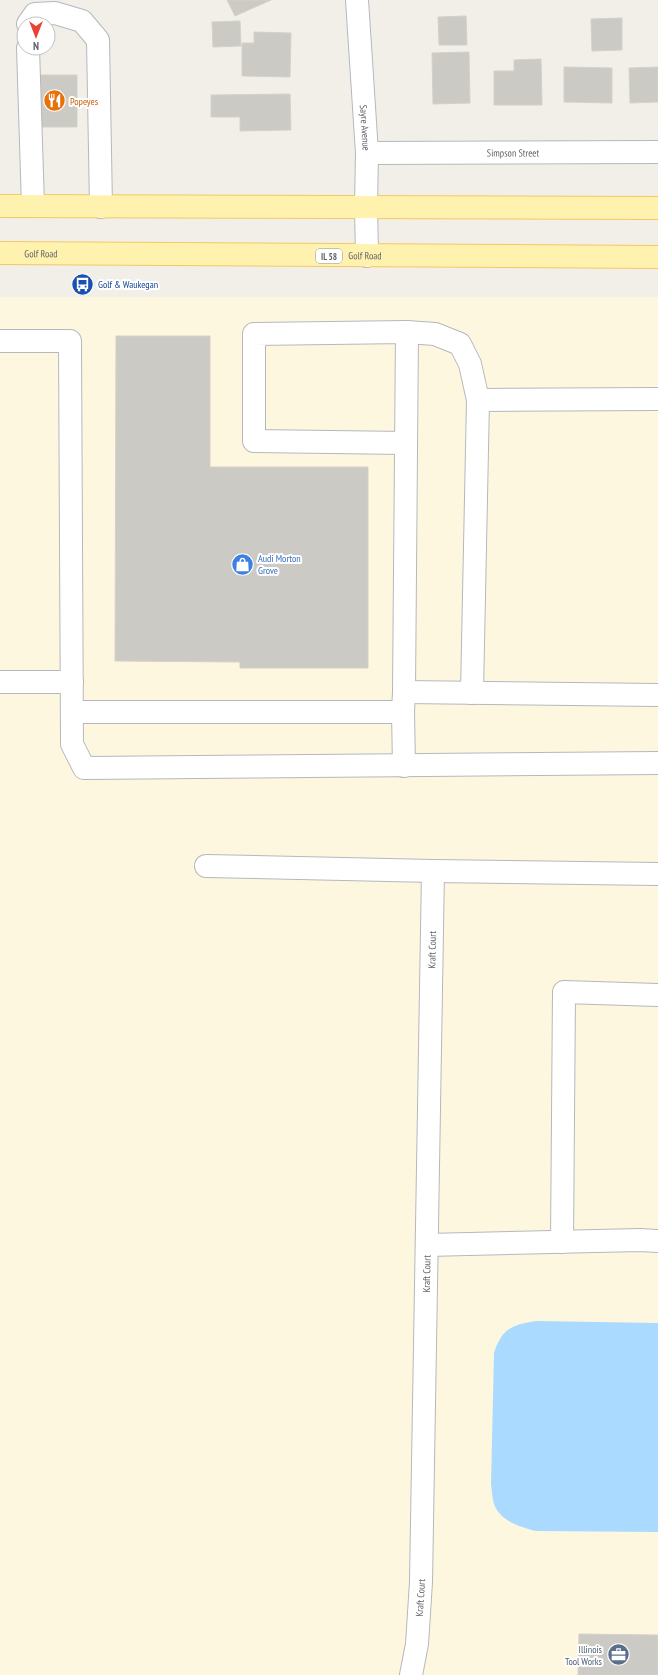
<svg xmlns="http://www.w3.org/2000/svg" width="658" height="1675" font-family="'PT Sans Narrow',sans-serif">
<style>
.commercial{fill:#fef7e0}
.water{fill:#aadaff}
.building{fill:#cccac5;stroke:#d6d1c6}
.lines{fill:none;stroke-linecap:round;stroke-linejoin:round}
.minor-casing{stroke:#b5b8bc;stroke-width:24}
.major-casing{stroke:#f2c960;stroke-width:24}
.minor{stroke:#fff;stroke-width:22}
.major{stroke:#fff2af;stroke-width:22}
.labels{text-anchor:middle;dominant-baseline:central;stroke-width:4;stroke-linejoin:round;paint-order:stroke}
.shield{fill:#fff;stroke:#8f9295;stroke-width:1}
.shield-label{font-size:9px;font-weight:bold;fill:#5f6368}
.food-label{font-size:10px;fill:#c56008;stroke:#fff;text-anchor:start}
.street-label{font-size:10px;fill:#5f6368;stroke:#fff}
.transit-label{font-size:10px;fill:#164399;stroke:#fff;text-anchor:start}
.shop-label{font-size:10px;fill:#366cbe;stroke:#fff;text-anchor:start}
.service-label{font-size:10px;fill:#4e5e75;stroke:#fff;text-anchor:end}
</style>
<rect width="100%" height="100%" fill="#f1efe8"/>
<rect class="commercial" x="0" y="297" width="658" height="1378"/>
<path class="water" d="M 536,1321 L 658,1323 L 658,1532 L 536,1531 C 520,1527 500,1521 494,1504 C 492,1498 492,1491 491,1484 L 494,1353 C 502,1328 512,1325 536,1321 Z"/>
<g class="building">
<polygon points="227,0 271,0 235,16"/>
<polygon points="466,16 467,45 439,45 438,17"/>
<polygon points="622,18 622,50 592,51 591,19"/>
<polygon points="240,21 241,46 213,47 212,22"/>
<polygon points="254,32 291,33 290,77 242,76 242,43 254,43"/>
<polygon points="469,52 470,103 433,104 432,53"/>
<polygon points="541,59 542,105 494,105 494,71 514,71 514,60"/>
<polygon points="564,67 612,68 612,103 564,102"/>
<polygon points="658,67 658,102 630,103 629,68"/>
<polygon points="31,75 77,75 77,127 32,127"/>
<polygon points="290,94 291,130 240,131 240,117 211,117 211,95"/>
<polygon points="116,336 210,336 210,467 368,467 368,668 240,668 240,662 115,661"/>
<polygon points="579,1634 658,1635 658,1675 578,1675"/>
</g>
<g class="lines">
<defs>
<g id="minor">
<path id="s1" d="M 357,0 L 367,153 L 366,208 L 367,256"/>
<polyline points="28,24 35,14 55,13 82,21 98,40 101,207"/>
<polyline points="28,48 33,206"/>
<path id="s2" d="M 367,153 L 658,152"/>
<polyline points="407,332 435,334 460,344 470,364 478,400"/>
<polyline points="0,341 70,341 72,744 84,768 658,763"/>
<polyline points="0,682 72,682"/>
<polyline points="404,692 658,695"/>
<polyline points="472,693 478,400 658,399"/>
<polyline points="72,712 403,712 404,692 407,332 254,334 254,441 406,443"/>
<polyline points="403,712 404,766"/>
<polyline points="206,866 433,871 658,874"/>
<polyline points="562,1242 564,992 658,995"/>
<polyline points="427,1245 640,1240 658,1241"/>
<path id="s3" d="M 411,1675 L 417,1644 L 421,1582 L 433,871"/>
</g>
<g id="major">
<polyline points="0,206 658,208"/>
<path id="s4" d="M 0,253 L 658,257"/>
</g>
</defs>
<use href="#minor" class="minor-casing"/>
<use href="#major" class="major-casing"/>
<use href="#minor" class="minor"/>
<use href="#major" class="major"/>
</g>
<defs>
<symbol id="restaurant-disc" viewBox="-11 -11 22 22"><circle r="9.5" fill="#e8710a" stroke="#fff"/><path d="M-5-6h1v4h1v-4h1v4h1v-4h1v5L-1.5 .5V6h-2V.5L-5-1ZM5-6V6H3V1.5H1.5Q1.5-4 5-6Z" fill="#fff"/></symbol>
<symbol id="bus-disc" viewBox="-11 -11 22 22"><circle r="9.5" fill="#1a4fb4" stroke="#fff"/><path d="M-5-6H5V4H4V6H2V4H-2V6H-4V4H-5ZM-3.5-4V0h7V-4ZM-3.5 1.2v1.5H-2V1.2ZM2 1.2v1.5H3.5V1.2Z" fill="#fff"/></symbol>
<symbol id="shop-disc" viewBox="-11 -11 22 22"><circle r="9.5" fill="#3f7fe0" stroke="#fff"/><path d="M-5-2.5h2.3a2.7 3.5 0 0 1 5.4 0H5L5.5 6h-11ZM-1.5-2.5h3a1.5 2.3 0 0 0-3 0Z" fill="#fff"/></symbol>
<symbol id="office-disc" viewBox="-11 -11 22 22"><circle r="9.5" fill="#5c6f8a" stroke="#fff"/><path d="M-6-3h4V-5.5h4V-3h4V5H-6ZM-1-4.5V-3h2v-1.5ZM-6 0V1H6V0Z" fill="#fff"/></symbol>
</defs>
<g fill-rule="evenodd">
<use href="#restaurant-disc" x="42" y="88" width="25" height="25"/>
<use href="#bus-disc" x="70" y="272" width="25" height="25"/>
<use href="#shop-disc" x="230" y="552" width="25" height="25"/>
<use href="#office-disc" x="606" y="1642" width="25" height="25"/>
</g>
<g class="labels">
<rect class="shield" x="316" y="249" width="26" height="14" rx="3"/>
<g class="shield-label">
<text x="329" y="256">IL 58</text>
</g>
<g class="food-label">
<text x="70" y="101">Popeyes</text>
</g>
<g class="street-label">
<text stroke="none"><textPath href="#s1" startOffset="128">Sayre Avenue</textPath></text>
<text stroke="none"><textPath href="#s2" startOffset="146">Simpson Street</textPath></text>
<text stroke="none"><textPath href="#s4" startOffset="41">Golf Road</textPath></text>
<text stroke="none"><textPath href="#s4" startOffset="365">Golf Road</textPath></text>
<text stroke="none"><textPath href="#s3" startOffset="726">Kraft Court</textPath></text>
<text stroke="none"><textPath href="#s3" startOffset="402">Kraft Court</textPath></text>
<text stroke="none"><textPath href="#s3" startOffset="78">Kraft Court</textPath></text>
</g>
<g class="transit-label">
<text x="98" y="284">Golf &amp; Waukegan</text>
</g>
<g class="shop-label">
<text x="258" y="558">Audi Morton<tspan x="258" dy="12">Grove</tspan></text>
</g>
<g class="service-label">
<text x="602" y="1649">Illinois<tspan x="602" dy="12">Tool Works</tspan></text>
</g>
</g>
<g transform="translate(36 36) rotate(180)"><circle r="19" fill="#ffffff" stroke="#bfc1c3"/>
<path d="M0-3L7 15L0 10L-7 15Z" fill="#ea4335"/>
<text y="-6" font-size="11" font-weight="bold" text-anchor="middle" fill="#5f6368">N</text>
</g>
</svg>
